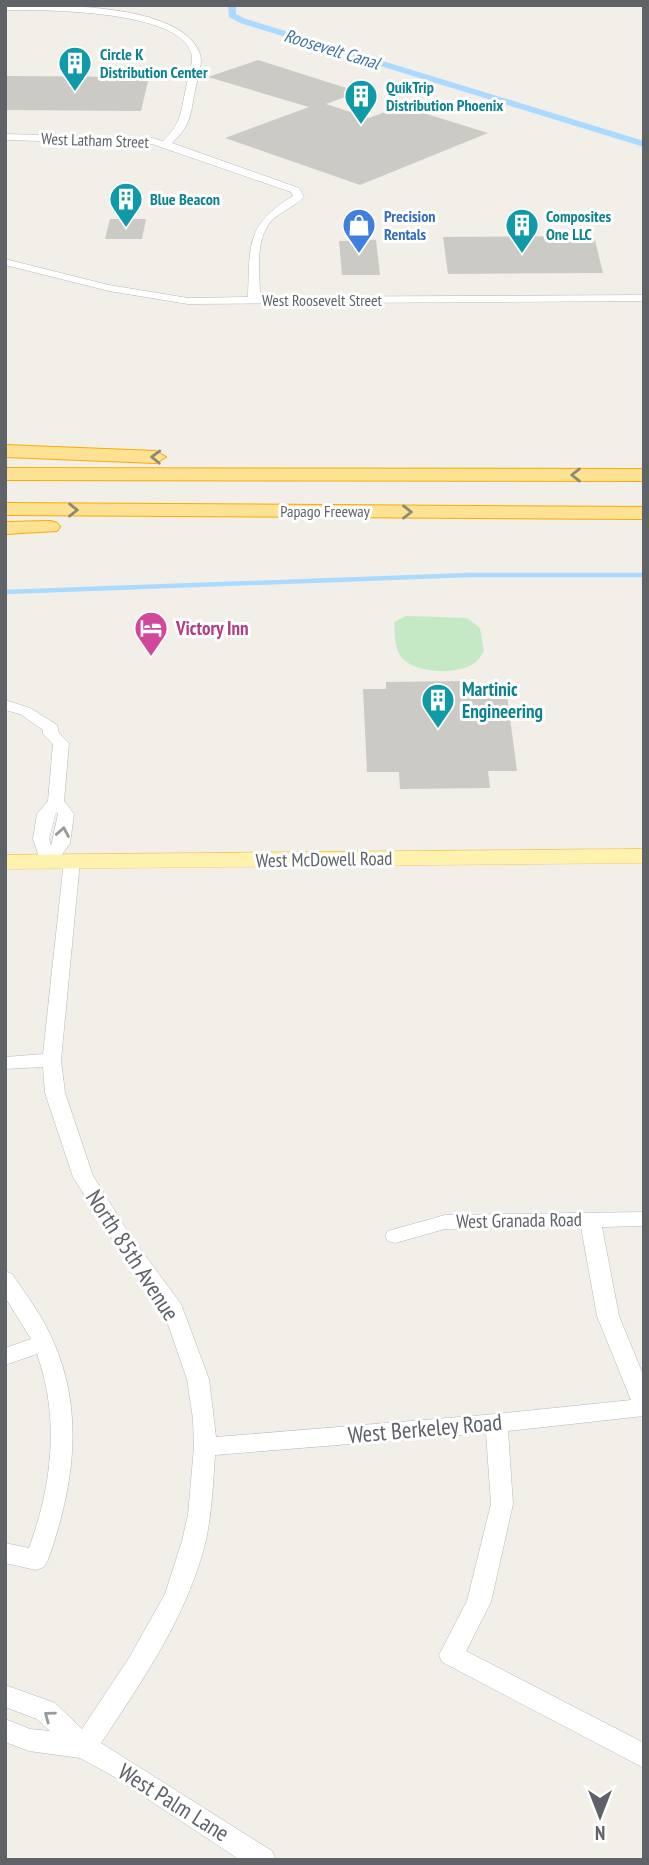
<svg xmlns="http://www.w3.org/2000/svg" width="649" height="1865" font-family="'PT Sans Narrow',sans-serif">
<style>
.green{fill:#c5e8c5}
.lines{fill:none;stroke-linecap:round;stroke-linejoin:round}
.stream{stroke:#aadaff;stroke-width:4.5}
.canal{fill:#aadaff;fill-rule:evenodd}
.building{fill:#cccac5}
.minor-casing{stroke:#b5b8bc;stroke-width:1}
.major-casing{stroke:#f2c960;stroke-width:1}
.highway-casing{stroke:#f9ab00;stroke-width:2}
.minor{fill:#fff;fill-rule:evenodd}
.major{fill:#fff2af;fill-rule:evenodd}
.highway{fill:#fde293;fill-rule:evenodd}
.oneway{stroke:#8e8975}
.oneway2{stroke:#979a9d}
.labels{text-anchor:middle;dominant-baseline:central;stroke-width:6;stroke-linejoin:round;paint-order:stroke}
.far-culture-label{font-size:16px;font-weight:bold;fill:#0d838f;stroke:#fff;text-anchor:start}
.far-street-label{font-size:16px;fill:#5f6368;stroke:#fff}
.far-shop-label{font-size:16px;font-weight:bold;fill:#366cbe;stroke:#fff;text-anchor:start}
.far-water-label{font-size:18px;font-style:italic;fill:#4174aa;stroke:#fff}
.hotel-label{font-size:19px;font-weight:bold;fill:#b23c85;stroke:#fff;text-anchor:start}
.culture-label{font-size:19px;font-weight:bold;fill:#0d838f;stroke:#fff;text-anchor:start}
.street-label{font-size:19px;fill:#5f6368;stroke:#fff}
.near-street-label{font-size:23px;fill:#5f6368;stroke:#fff}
</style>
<rect width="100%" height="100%" fill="#f1efe8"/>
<path class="green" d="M 406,616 L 467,618 L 480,628 L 484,651 C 481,656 478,661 473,664 C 456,675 412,674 400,655 C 394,646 395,631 394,622 Z"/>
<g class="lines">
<polyline class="stream" points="5,592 469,575 644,575"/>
<polygon class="canal" points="228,5 236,5 236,14 246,19 644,141 644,147 240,23 229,17"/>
</g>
<g class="building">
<polygon points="258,60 359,92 326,104 369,118 401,106 488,133 360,185 225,138 309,107 208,77"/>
<polygon points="5,76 149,77 141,111 5,110"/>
<polygon points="110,219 146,219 142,239 105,239"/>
<polygon points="594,236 603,273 448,274 443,237"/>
<polygon points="376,240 380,275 342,275 339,241"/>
<polygon points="467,681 467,689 506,688 517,771 488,771 490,788 400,789 399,772 367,772 363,689 386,689 386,682"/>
</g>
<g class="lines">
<defs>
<g id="minor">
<path d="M 5,5 C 51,5 182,2 200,54 C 203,63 198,77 196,86 C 190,113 193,123 172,143 L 299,188 L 304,197 C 295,206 282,211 272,220 C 254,240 260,273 260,297 L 644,295 L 644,301 L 188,304 L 109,291 L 5,265 L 5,259 L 109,285 L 188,298 L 248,297 C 250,246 245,225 293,196 L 291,192 L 152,144 L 5,140 L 5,134 L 152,138 L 163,141 C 183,122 181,109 187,83 C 188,75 193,64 192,56 C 184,9 42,10 5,10 Z"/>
<path d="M 5,700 L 30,708 L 57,725 L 59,733 L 69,743 L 64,801 L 74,814 L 70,843 L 54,866 L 42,866 L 33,839 L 37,814 L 48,801 L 53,744 L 43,734 L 43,730 L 20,714 L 5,710 ZM 56,812 L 58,814 L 51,846 L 49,839 Z"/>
<path d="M 72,856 L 80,861 L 61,1060 L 65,1093 L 93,1176 L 130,1235 L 181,1304 L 209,1379 L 216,1437 L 496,1414 L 631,1400 L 597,1316 L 581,1227 L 445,1229 L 395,1243 L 388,1241 L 385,1236 L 388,1231 L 445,1215 L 644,1212 L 644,1226 L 602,1227 L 619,1316 L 644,1377 L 644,1416 L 508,1431 L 513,1504 L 491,1602 L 466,1651 L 644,1743 L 644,1768 L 442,1662 L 439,1655 L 467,1601 L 491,1504 L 486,1433 L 215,1455 C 213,1483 212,1512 206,1540 C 188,1615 143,1680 101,1743 L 272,1851 L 276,1860 L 240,1860 L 113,1776 L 80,1758 L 29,1751 L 5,1742 L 5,1719 L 30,1729 L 50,1731 L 37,1719 L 5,1707 L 5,1685 L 55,1703 L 82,1729 L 129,1658 L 165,1594 L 182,1541 L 188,1515 L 194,1447 L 193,1419 L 187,1379 L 162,1307 L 116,1245 L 73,1177 L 45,1093 L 43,1067 L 5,1069 L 5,1057 L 43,1054 L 64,861 Z"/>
<path d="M 5,1271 L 12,1274 C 27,1296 44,1318 54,1343 C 85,1415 73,1489 48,1560 L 44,1567 L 36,1570 L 5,1563 L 5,1543 L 29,1548 C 52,1485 60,1419 37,1354 L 5,1365 L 5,1348 L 31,1339 L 5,1297 Z"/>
</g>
<polygon id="major" points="644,849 644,863 5,869 5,855"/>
<g id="highway">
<polygon points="5,445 156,451 166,457 156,463 5,457"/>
<polygon points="5,468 644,469 644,481 5,480"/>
<polygon points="5,503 644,507 644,519 5,515"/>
<polygon points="50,521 57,523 60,527 57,531 5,534 5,522"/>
</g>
</defs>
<use href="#minor" class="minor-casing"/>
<use href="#major" class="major-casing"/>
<use href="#highway" class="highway-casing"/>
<use href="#minor" class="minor"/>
<use href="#major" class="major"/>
<use href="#highway" class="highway"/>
</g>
<defs><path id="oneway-chevron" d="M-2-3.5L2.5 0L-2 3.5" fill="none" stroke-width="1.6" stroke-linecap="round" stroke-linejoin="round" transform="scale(1.75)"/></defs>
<g class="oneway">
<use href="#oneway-chevron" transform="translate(156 457) rotate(-178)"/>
<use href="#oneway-chevron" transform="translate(576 475) rotate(-180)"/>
<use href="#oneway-chevron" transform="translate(73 510)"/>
<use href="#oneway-chevron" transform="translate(407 512)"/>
</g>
<g class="oneway2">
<use href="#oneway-chevron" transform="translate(63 832) rotate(-80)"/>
<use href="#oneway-chevron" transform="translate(49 1716) rotate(-144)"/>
</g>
<defs>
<symbol id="building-pin" viewBox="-11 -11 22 30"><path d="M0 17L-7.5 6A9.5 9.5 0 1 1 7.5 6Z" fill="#0f9aa8" stroke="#fff"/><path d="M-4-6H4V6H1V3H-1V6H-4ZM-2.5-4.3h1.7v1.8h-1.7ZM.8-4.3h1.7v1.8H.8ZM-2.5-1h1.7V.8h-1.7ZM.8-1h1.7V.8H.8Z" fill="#fff"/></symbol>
<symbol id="shop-pin" viewBox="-11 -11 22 30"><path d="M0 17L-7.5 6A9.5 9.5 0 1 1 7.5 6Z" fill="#3f7fe0" stroke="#fff"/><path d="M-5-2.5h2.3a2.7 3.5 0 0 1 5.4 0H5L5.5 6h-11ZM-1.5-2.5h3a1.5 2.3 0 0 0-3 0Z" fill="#fff"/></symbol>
<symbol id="hotel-pin" viewBox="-11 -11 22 30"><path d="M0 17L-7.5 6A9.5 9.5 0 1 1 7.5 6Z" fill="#d1479c" stroke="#fff"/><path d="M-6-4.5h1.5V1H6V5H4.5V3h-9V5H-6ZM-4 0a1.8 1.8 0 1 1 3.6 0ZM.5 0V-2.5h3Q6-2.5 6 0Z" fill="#fff"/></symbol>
</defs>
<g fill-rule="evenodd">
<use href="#building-pin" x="56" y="44" width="38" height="52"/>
<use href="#building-pin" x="342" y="77" width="38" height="52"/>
<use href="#building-pin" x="107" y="180" width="38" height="52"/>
<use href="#shop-pin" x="340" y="206" width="38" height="52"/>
<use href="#building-pin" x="503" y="206" width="38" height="52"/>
<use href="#hotel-pin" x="132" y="609" width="38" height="52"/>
<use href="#building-pin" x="419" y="681" width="38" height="52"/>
</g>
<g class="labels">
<g class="far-culture-label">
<text x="100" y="54">Circle K<tspan x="100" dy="18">Distribution Center</tspan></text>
<text x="386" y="87">QuikTrip<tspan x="386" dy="18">Distribution Phoenix</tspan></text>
<text x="150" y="199">Blue Beacon</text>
<text x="546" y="216">Composites<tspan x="546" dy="18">One LLC</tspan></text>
</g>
<g class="far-street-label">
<text transform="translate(95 140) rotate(2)">West Latham Street</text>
<text x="322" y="300">West Roosevelt Street</text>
<text x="325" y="511">Papago Freeway</text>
</g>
<g class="far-shop-label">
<text x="384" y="216">Precision<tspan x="384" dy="18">Rentals</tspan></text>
</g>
<g class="far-water-label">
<text transform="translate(332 49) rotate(17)">Roosevelt Canal</text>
</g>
<g class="hotel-label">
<text x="176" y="628">Victory Inn</text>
</g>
<g class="culture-label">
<text x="462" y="689">Martinic<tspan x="462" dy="22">Engineering</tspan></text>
</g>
<g class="street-label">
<text transform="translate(324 859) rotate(-1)">West McDowell Road</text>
<text transform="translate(519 1220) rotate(-1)">West Granada Road</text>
</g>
<g class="near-street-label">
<text transform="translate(133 1255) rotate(57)">North 85th Avenue</text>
<text transform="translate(425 1428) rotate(-5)">West Berkeley Road</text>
<text transform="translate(174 1802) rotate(32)">West Palm Lane</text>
</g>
</g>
<rect width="649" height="1865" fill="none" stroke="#5f6368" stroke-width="14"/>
<g transform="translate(600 1816) rotate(180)" stroke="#ffffff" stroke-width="5" paint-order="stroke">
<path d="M0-5L12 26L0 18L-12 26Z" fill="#5f6368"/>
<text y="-10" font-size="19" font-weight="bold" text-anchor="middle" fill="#5f6368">N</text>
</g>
</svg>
